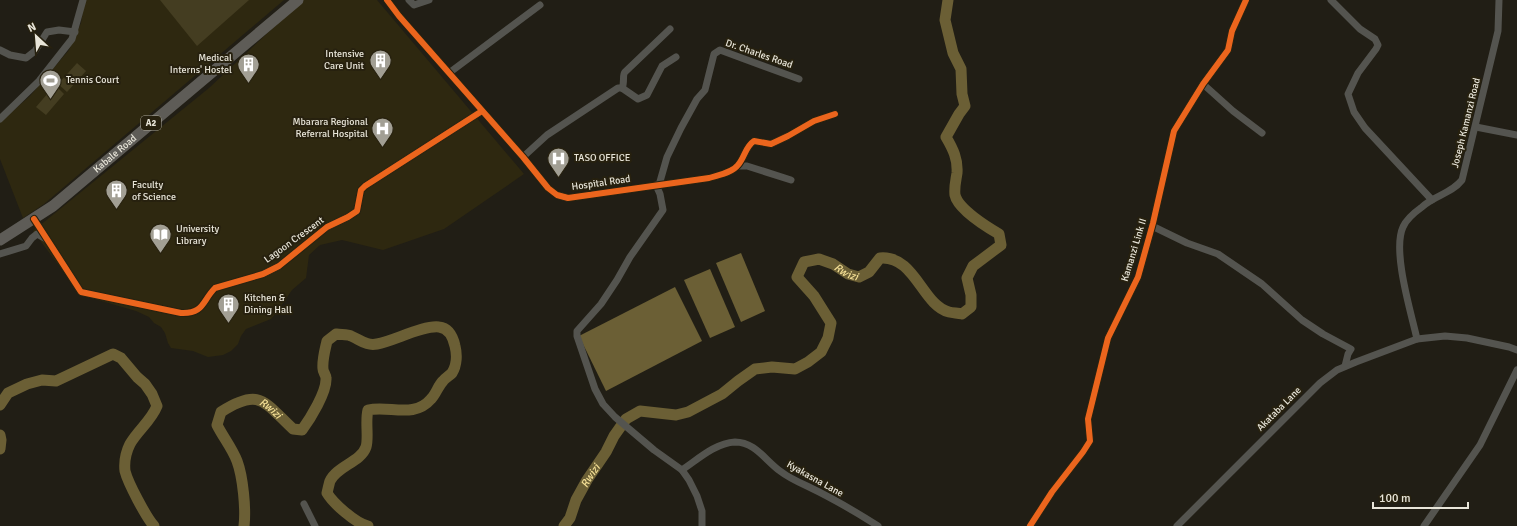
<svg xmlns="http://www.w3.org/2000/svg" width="1517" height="526" font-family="Signika,sans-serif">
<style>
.built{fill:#2e2810}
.green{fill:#443d21}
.water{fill:#6b5f35}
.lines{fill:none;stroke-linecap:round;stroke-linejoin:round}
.river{stroke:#6b5f35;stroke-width:11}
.street{stroke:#54544f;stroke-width:7}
.primary{stroke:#5e5c57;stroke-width:11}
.cycleway-casing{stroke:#27210f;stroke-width:8}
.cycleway{stroke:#eb651d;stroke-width:6}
.labels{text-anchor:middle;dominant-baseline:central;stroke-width:4;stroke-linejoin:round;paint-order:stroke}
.shield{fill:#27210f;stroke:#aeaa9c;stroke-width:1}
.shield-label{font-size:9px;font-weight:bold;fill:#e8e5d9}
.poi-label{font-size:10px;fill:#e8e5d9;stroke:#27210f;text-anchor:start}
.street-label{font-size:10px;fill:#e8e5d9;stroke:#27210f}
.water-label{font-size:11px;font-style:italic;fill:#f5e096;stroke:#27210f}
</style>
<rect width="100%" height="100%" fill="#211e15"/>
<g class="built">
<polygon points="85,0 284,0 44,204 23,218 0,159 0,122 30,96 69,50 81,23"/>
<polygon points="301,0 377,0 524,174 444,229 383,250 342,240 320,245 309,255 306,278 292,290 277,312 271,319 246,329 241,336 238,344 231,351 223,355 208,357 193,351 171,348 168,343 165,333 161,327 154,323 149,317 136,311 81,295 33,231 209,88 290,12"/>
</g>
<g class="green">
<polygon points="160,0 249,0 197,46"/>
<polygon points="77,63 86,71 67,92 58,84"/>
<polygon points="55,85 64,94 46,115 36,107"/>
</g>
<g class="water">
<polygon points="741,253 765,311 741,322 716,263"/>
<polygon points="710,269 735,327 710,338 684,280"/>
<polygon points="675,287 702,341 606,391 579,336"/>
</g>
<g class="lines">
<g class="river">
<path d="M 0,405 L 8,393 L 27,384 L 42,380 L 56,381 L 113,354 L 121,358 L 137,377 L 145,384 L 152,394 L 157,406 C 151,421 138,430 130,444 C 126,452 124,462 125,471 C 128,483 146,517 154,526"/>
<polyline points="0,435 1,440 0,449"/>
<path id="s1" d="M 244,526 C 246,509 243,477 237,461 C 232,448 223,437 217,425 L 221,412 C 260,387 264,402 293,429 L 302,430 C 310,419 327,392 326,378 C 326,375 323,372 323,369 C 322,360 325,350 327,341 L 336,334 C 341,335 347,334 351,336 C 361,340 366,346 377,344 C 394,341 423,325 439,327 C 449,328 453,337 455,346 C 457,354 457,365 452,373 C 449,376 445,378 443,381 C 438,386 436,394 431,399 C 414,419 389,405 368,410 C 365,421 369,438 366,447 C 361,462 337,466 330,481 C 329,484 328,489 327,493 C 333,503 355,523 368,526"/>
<path id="s2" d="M 564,526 L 570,518 L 576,500 L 587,480 L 606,452 L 614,436 L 626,419 L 640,411 L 676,415 L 688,412 L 722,394 L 738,381 L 755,369 L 772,367 L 795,369 L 808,362 L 821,352 L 828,338 L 831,323 L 814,296 L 797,277 L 804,262 L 819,259 L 833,264 L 848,274 L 859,277 L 869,272 L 880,258 C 915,255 922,305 949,312 C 953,313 958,313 962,314 L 971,307 L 971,295 L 967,278 L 973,266 L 1001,245 L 999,234 C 987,227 958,209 955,195 C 954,187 956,180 957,173 C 958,159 953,149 946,137 L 959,114 L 965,106 L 962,94 L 961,69 L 953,53 L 945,20 L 948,0"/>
</g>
<g class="street">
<path d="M 387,0 L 399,16 L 523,157 L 548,188 L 557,195 L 568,198 L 709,178 C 718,175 732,173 738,165 C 745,157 745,147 754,141 L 771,144 L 788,136 L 814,121 L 835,114"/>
<polyline points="409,0 414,5 429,0"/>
<polyline points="1331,0 1360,29 1375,39 1378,45 1376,49 1358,73 1348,94 1354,112 1365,128 1432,200"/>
<polyline points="0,50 10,55 26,58 35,51 47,32 59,30 75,32"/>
<polyline points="449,73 540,5"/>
<polyline points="1203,84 1233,111 1262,133"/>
<path d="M 622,88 C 625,82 622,75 625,72 L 670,29"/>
<polyline points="0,119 39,81 72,39 83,0"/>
<polyline points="1476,127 1517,135"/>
<polyline points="523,157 547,135 618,88 622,88 638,99 647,95 662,66 676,57"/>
<polyline points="738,166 747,166 791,180"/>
<polyline points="656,185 660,194 663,210 630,257 617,280 601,304 577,331 577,336 595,389 603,404 615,417 654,450 682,470 689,480 697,496 702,511 702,526"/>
<polyline points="659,185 667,157 681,128 697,99 705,90 714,54 720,50 799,79"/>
<path d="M 34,219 L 81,292 L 181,313 C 204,314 202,301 215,288 L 263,274 L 279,266 L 327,227 L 348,217 L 357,211 L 361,190 L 365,186 L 482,111"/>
<polyline points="1152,226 1187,243 1218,254 1262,284 1302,320 1323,334 1351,349 1348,354 1345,366"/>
<polyline points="0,254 26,246 32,238 37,234 46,239"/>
<path d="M 1417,339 C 1411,312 1392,251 1403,227 C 1406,220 1415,212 1422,207 C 1435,195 1451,194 1462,180 L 1498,31 L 1499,0"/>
<path d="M 682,470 C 697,460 715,443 735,442 C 755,442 765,460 780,471 C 789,478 798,482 809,487 C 832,498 856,512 878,526"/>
<polyline points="304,504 315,526"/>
<polyline points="1030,526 1052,492 1083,452 1090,441 1088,419 1108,338 1138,277 1153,223 1174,131 1203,84 1228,50 1232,31 1246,0"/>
<polyline points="1177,526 1320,383 1337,370 1356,362 1417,339 1445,336 1467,338 1509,347 1517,350"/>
<polyline points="1424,526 1480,445 1517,370"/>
</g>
<path class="primary" id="s3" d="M 0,240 L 53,206 L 298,0"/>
<defs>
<g id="cycleway">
<path d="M 387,0 L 399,16 L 523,157 L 548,188 L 557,195 L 568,198 L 709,178 C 718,175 732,173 738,165 C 745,157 745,147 754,141 L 771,144 L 788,136 L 814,121 L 835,114"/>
<path d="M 34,219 L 81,292 L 181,313 C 204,314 202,301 215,288 L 263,274 L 279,266 L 327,227 L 348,217 L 357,211 L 361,190 L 365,186 L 482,111"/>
<polyline points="1030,526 1052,492 1083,452 1090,441 1088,419 1108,338 1138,277 1153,223 1174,131 1203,84 1228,50 1232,31 1246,0"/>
</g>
</defs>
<use href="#cycleway" class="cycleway-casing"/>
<use href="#cycleway" class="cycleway"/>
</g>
<defs>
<symbol id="building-pin" viewBox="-11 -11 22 30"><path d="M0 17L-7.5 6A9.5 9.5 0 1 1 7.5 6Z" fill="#a29f94" stroke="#27210f"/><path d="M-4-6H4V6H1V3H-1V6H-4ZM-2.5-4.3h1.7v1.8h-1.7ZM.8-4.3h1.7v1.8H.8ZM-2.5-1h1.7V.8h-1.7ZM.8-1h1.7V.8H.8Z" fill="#fff"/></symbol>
<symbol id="stadium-pin" viewBox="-11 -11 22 30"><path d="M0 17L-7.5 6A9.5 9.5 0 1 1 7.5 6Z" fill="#a29f94" stroke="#27210f"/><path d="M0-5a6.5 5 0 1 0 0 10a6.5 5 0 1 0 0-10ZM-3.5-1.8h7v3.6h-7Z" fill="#fff"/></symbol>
<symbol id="hospital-pin" viewBox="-11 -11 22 30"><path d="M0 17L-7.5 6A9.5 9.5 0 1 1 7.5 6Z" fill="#a29f94" stroke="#27210f"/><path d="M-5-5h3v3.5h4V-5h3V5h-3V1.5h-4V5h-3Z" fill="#fff"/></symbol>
<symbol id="library-pin" viewBox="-11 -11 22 30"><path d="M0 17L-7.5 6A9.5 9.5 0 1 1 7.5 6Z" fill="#a29f94" stroke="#27210f"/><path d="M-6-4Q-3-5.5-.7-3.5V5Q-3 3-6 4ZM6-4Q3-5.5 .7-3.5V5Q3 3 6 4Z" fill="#fff"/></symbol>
</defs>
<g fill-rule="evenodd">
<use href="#building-pin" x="368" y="48" width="25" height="34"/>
<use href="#building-pin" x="236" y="52" width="25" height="34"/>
<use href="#stadium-pin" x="38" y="68" width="25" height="34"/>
<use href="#hospital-pin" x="370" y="116" width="25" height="34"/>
<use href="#hospital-pin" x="546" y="146" width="25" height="34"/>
<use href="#building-pin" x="104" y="178" width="25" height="34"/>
<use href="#library-pin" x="148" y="222" width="25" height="34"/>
<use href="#building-pin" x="216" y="292" width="25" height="34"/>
</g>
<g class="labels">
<rect class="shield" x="141" y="116" width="20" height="14" rx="3"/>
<g class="shield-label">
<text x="151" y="123">A2</text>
</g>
<g class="poi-label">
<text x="364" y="54" text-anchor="end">Intensive<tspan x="364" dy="12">Care Unit</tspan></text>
<text x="232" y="58" text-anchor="end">Medical<tspan x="232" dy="12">Interns' Hostel</tspan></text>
<text x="66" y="80">Tennis Court</text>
<text x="368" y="122" text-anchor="end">Mbarara Regional<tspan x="368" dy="12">Referral Hospital</tspan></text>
<text x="574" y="158">TASO OFFICE</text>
<text x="132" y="185">Faculty<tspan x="132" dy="12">of Science</tspan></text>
<text x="176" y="229">University<tspan x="176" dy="12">Library</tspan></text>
<text x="244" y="298">Kitchen &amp;<tspan x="244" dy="12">Dining Hall</tspan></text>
</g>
<g class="street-label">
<text transform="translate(759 54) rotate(19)">Dr. Charles Road</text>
<text transform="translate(1466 123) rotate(-76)">Joseph Kamanzi Road</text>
<text stroke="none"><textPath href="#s3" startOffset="144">Kabale Road</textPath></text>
<text transform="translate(601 183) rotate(-8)">Hospital Road</text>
<text transform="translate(294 240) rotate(-36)">Lagoon Crescent</text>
<text transform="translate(1134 250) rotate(-73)">Kamanzi Link II</text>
<text transform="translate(1279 409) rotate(-45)">Akataba Lane</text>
<text transform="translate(815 479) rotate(29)">Kyakasna Lane</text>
</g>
<g class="water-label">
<text stroke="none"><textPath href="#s2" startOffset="491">Rwizi</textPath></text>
<text stroke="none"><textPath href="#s1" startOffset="176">Rwizi</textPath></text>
<text stroke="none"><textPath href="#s2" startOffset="57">Rwizi</textPath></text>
</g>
</g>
<g transform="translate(36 36) rotate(334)" stroke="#27210f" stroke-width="3" paint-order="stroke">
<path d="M0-3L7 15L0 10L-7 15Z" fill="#e8e5d9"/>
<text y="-6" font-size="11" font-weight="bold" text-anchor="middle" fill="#e8e5d9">N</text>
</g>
<path d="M1373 502v6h95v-6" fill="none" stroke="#e8e5d9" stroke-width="2"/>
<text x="1379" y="502" font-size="12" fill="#e8e5d9" stroke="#27210f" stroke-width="3" paint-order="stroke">100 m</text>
</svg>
